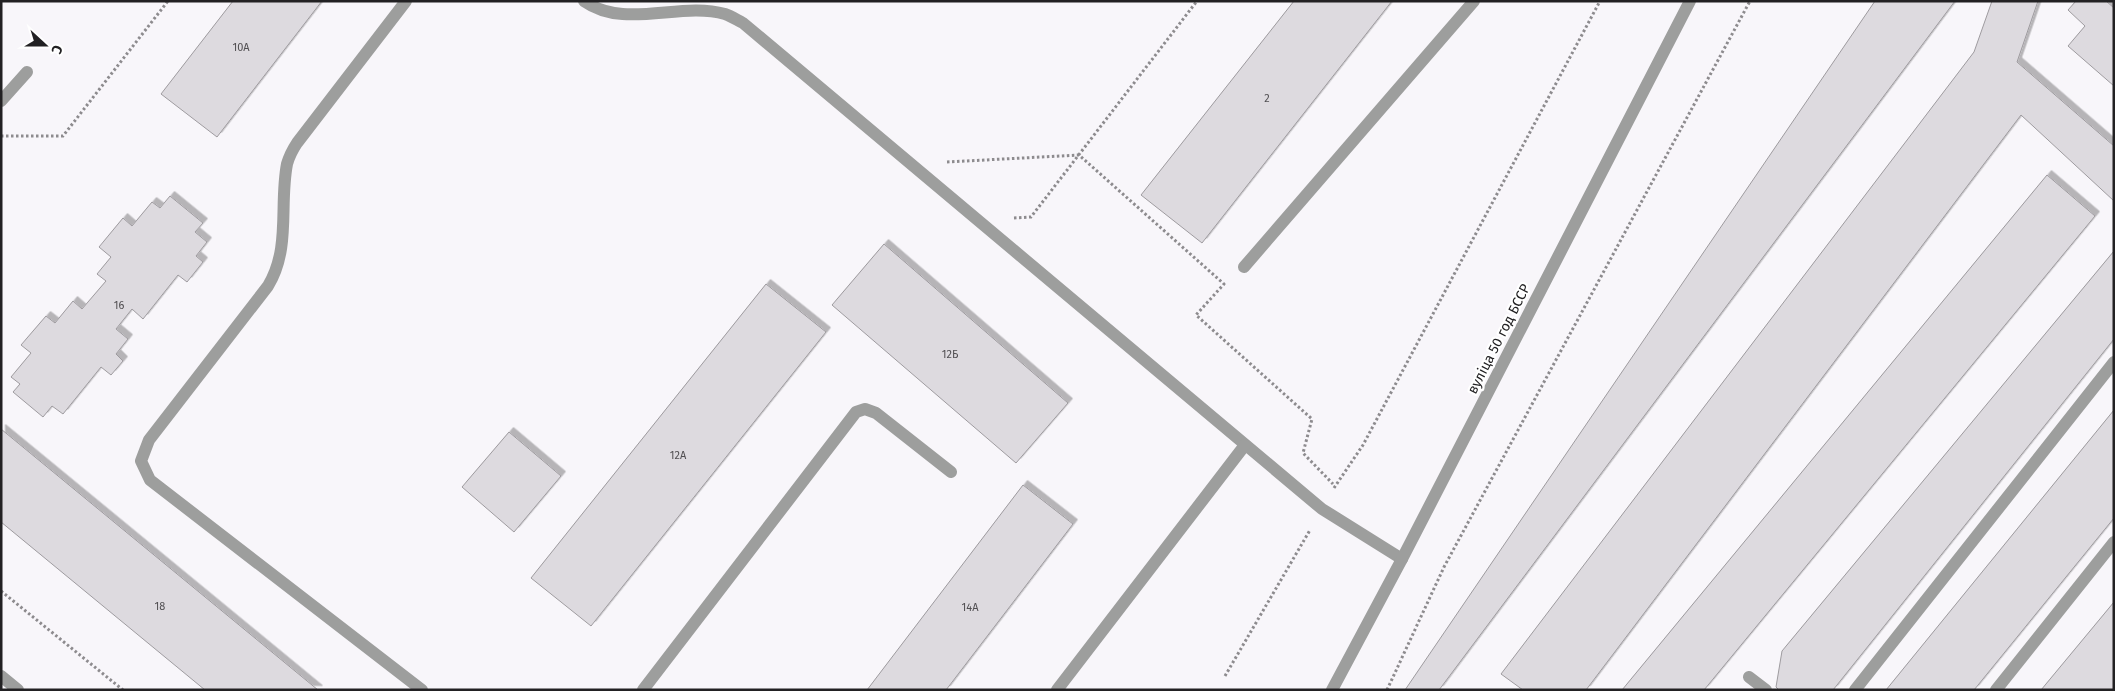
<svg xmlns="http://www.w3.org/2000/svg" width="2115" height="691" font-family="'Fira Sans',sans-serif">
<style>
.building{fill:#dddadf;stroke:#9e9b9f;filter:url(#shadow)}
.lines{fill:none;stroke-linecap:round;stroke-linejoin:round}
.path{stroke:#8d8b8e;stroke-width:3;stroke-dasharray:2.5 2.5;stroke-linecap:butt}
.service{stroke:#9d9e9d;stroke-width:12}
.minor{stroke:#9d9e9d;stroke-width:12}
.labels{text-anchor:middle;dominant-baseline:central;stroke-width:4.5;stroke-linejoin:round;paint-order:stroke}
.number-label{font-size:11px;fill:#514f52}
.street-label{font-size:14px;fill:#222123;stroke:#fff}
</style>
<defs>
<filter id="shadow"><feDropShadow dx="4.5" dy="-4.5" stdDeviation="0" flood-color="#0004"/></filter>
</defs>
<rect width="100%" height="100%" fill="#f8f6fa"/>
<g class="building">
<polygon points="233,1 322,1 217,137 161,94"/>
<polygon points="1294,1 1392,1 1202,243 1141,195"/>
<polygon points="1875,1 1955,1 1439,690 1405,690"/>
<polygon points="1992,1 2038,1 2017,62 2114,146 2114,201 2021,115 1586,690 1523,690 1501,674 1974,52"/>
<polygon points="2076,1 2106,1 2114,8 2114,86 2068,46 2085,26 2068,10"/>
<polygon points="2047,175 2095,216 1704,690 1622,690"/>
<polygon points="170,196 203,223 195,232 207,242 196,256 203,262 187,282 178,275 143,319 132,309 116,329 128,339 116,354 123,361 111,375 101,367 63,414 52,406 43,417 13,392 20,384 11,377 31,353 21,345 46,316 55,323 73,301 82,309 106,281 97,274 111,257 99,247 123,218 132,226 152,202 160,208"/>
<polygon points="884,244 1068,403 1016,463 832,305"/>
<polygon points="2114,251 2114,339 1833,690 1779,690 1776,687 1782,651"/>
<polygon points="766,284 826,332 591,626 531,578"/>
<polygon points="2114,410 2114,518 1974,690 1886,690"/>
<polygon points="1,429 318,690 205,690 1,522"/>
<polygon points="509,432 561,476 514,532 462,487"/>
<polygon points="1023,485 1073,524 946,690 867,690"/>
<polygon points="2114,602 2114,690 2041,690"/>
</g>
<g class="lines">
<g class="path">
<polyline points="1,136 63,136 168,1"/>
<polyline points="947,162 1079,155 1224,284 1196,315 1312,419 1303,453 1333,484"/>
<polyline points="1014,218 1031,217 1197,1"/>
<polyline points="1334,488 1363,445 1600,1"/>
<polyline points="1,591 123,690"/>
<polyline points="1225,676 1310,530"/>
<polyline points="1387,690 1444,567 1750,1"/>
</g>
<g class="service">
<path d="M 406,1 L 297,143 C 293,149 289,157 287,164 C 279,205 291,248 268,286 L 149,440 L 141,461 L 150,480 L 422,690"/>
<path d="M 584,1 C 625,30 680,1 725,14 C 731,16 737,20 743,23 L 1322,509 L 1402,559"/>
<polyline points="1,101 27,72"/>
<polyline points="1244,267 1474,1"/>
<polyline points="1749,677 1766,690"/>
<polyline points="643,690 856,412 865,409 876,413 951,472"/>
<polyline points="1057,690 1245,445"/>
<polyline points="1855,690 2114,362"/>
<polyline points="1996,690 2114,542"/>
</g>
<g class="minor">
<polyline points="1,676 18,690"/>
<polyline points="1332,690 1402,559 1690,1"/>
</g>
</g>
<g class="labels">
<g class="number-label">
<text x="241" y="47">10А</text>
<text x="1267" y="98">2</text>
<text x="119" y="305">16</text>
<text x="950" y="354">12Б</text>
<text x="678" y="455">12А</text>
<text x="160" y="606">18</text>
<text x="970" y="607">14А</text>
</g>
<g class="street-label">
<text transform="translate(1499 339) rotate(-63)">вуліца 50 год БССР</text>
</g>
</g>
<rect width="2115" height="691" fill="none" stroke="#222123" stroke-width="5"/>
<g transform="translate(45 45) rotate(111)" stroke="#ffffff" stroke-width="4" paint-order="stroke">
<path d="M0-4L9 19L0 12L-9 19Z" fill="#222123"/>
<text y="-8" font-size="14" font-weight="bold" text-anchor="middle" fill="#222123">С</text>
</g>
</svg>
